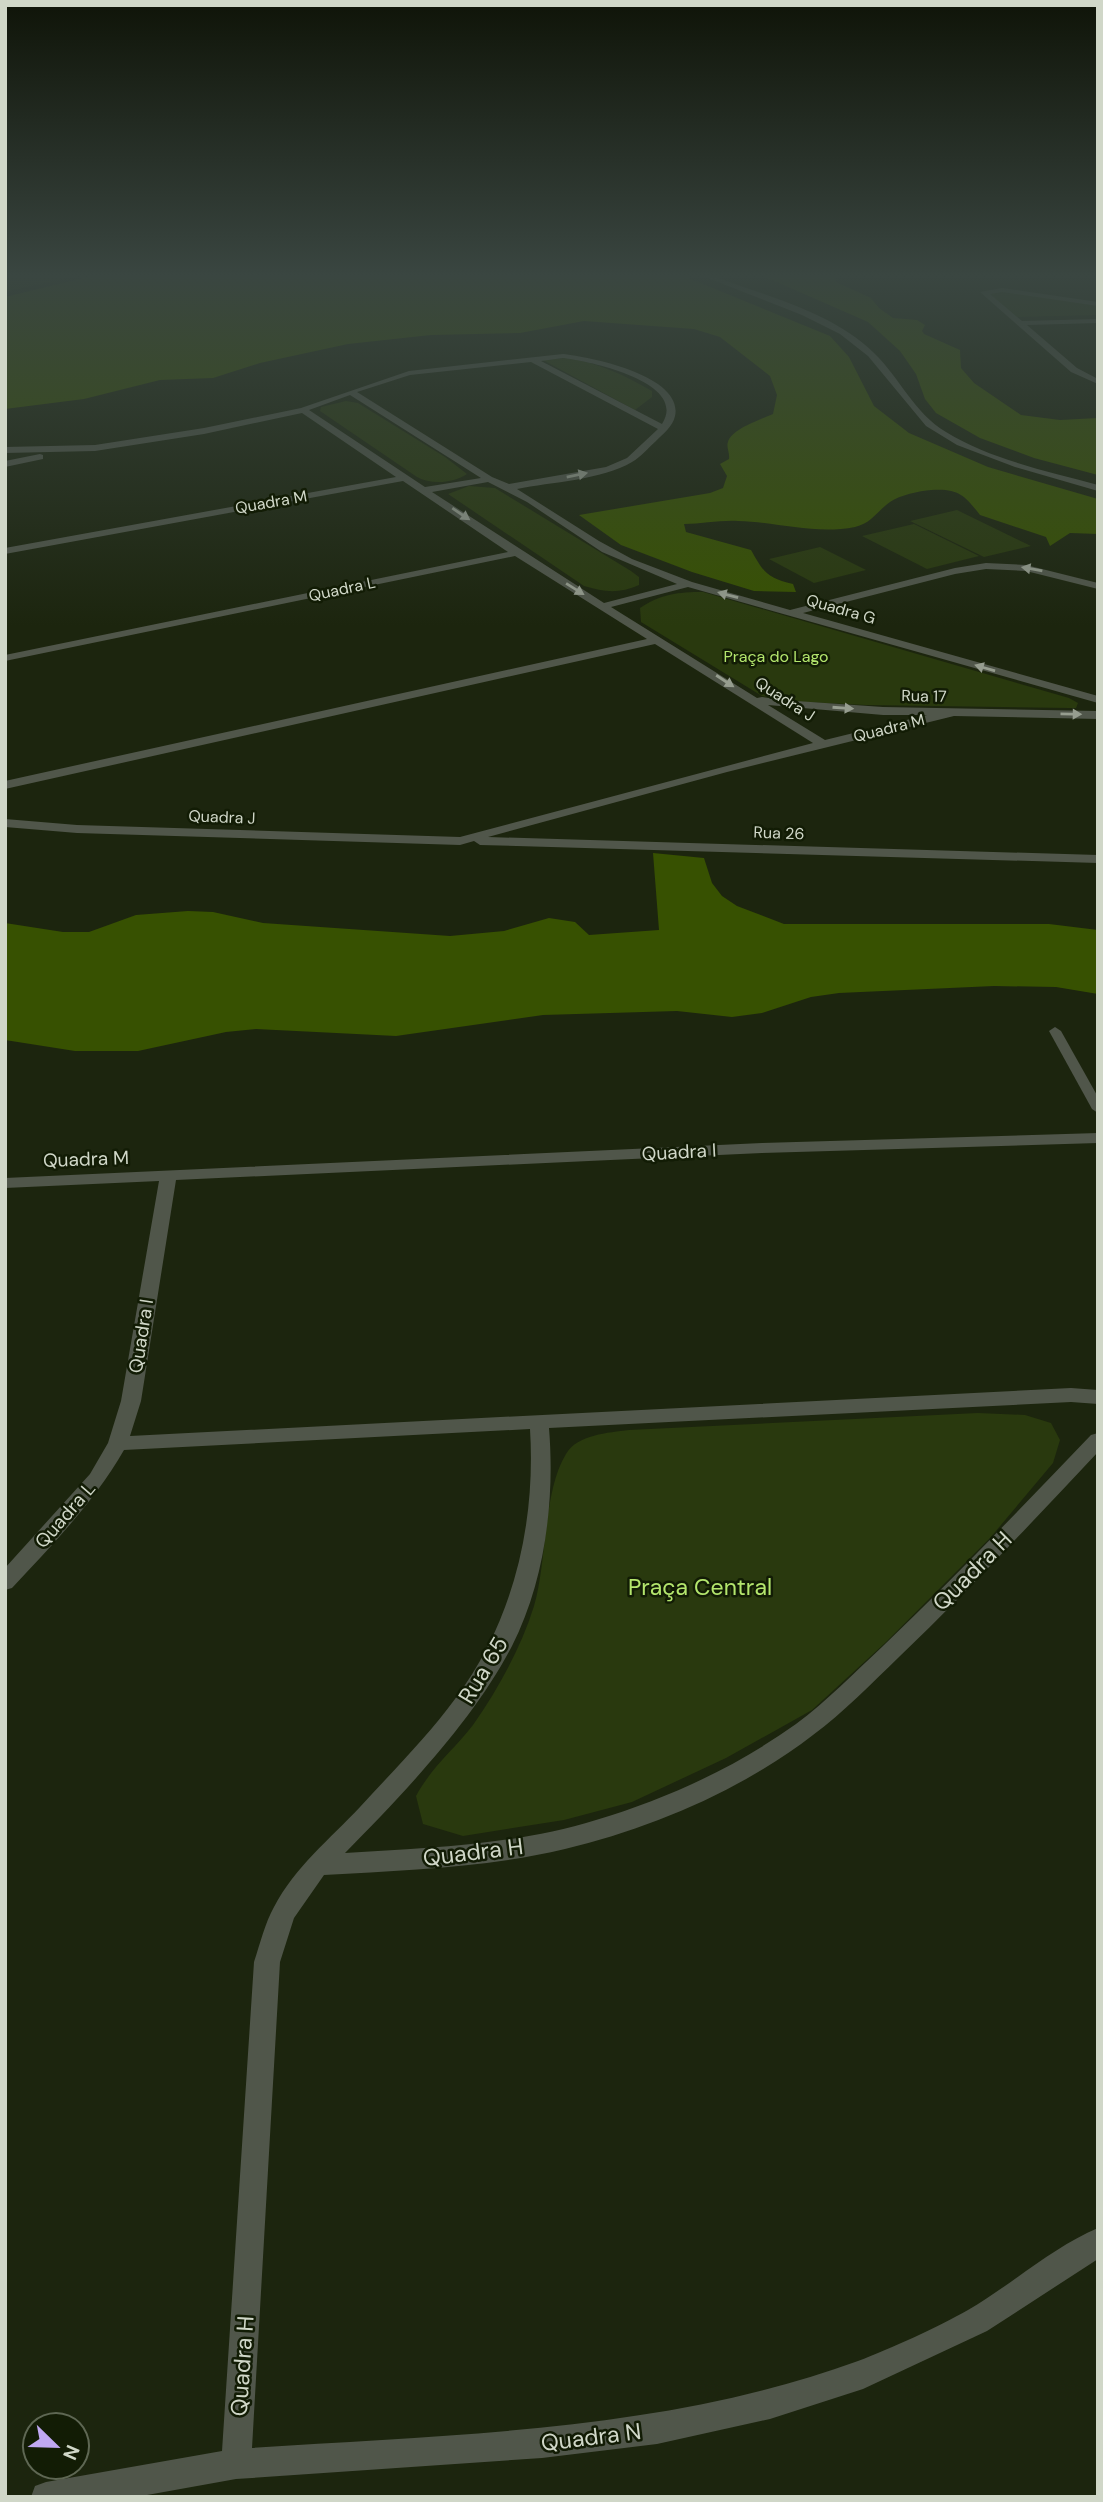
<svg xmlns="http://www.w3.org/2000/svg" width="1103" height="2502" font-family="'DM Sans',sans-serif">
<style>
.green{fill:#29390e}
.forest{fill:#375101}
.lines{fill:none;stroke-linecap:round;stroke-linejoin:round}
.path{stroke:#7e8673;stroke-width:2;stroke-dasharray:2 2;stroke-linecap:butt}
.service{fill:#50564a;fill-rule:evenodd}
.minor{fill:#50564a;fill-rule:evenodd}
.tertiary{fill:#50564a;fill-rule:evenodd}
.oneway{fill:#969d8f}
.labels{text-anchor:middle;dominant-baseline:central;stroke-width:5;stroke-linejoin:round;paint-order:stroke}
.far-street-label{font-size:16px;fill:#d0d7c8;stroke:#121c05}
.far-park-label{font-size:16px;fill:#b4e66d;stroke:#121c05}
.street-label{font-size:19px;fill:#d0d7c8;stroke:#121c05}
.near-street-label{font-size:23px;fill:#d0d7c8;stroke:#121c05}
.near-park-label{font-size:23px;fill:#b4e66d;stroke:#121c05}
</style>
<rect width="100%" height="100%" fill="#1c250e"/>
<g class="green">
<polygon points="5,275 79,275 5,292"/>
<polygon points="991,290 1098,304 1098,315 1016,317 988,294"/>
<path d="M 567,358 C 599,363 624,375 652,391 L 652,397 L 635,410 L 543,360 Z"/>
<path d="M 346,401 L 358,403 L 445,457 L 467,474 C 454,483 431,485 417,477 L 320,411 L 321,407 Z"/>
<path d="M 469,486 L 495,488 L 631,571 L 639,577 L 639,585 C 619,594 604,592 584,586 L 448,494 Z"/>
<polygon points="957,510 1031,546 984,557 910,521"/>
<polygon points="914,524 979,556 927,569 862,536"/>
<polygon points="820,547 866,570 814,583 769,559"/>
<path d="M 703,592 L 1069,698 L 1078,703 L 1076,708 L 1069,708 L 866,705 L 786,701 L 762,696 L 641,622 L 640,608 C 661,594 678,592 703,592 Z"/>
<path d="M 978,1413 L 1025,1415 L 1051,1423 L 1060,1440 L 1053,1463 L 990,1538 L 885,1643 L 812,1710 L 726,1758 L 632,1802 L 564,1820 L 463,1836 L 423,1824 L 416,1796 C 433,1765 453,1751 473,1725 C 498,1689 521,1648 534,1606 C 547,1563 543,1491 566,1454 C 578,1434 608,1433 629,1430 Z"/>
</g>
<g class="forest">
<path d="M 96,275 L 681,275 L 830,336 L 849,357 L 874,406 L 909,433 L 988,467 L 1098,499 L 1098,534 L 1070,533 L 1050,546 L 1046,537 L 980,515 C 965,496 959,488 931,490 C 919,491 900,495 890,502 C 877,511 872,523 855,527 C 815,535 778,522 738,521 C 720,520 702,524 684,524 L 686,532 L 751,550 C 764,573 767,578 793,584 L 796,592 L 754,591 L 692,572 L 621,545 L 579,515 L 710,493 L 723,488 L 727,476 L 720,464 L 729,459 C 730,453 726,447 728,442 C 731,429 762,419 773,414 L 777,395 L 770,376 L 720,337 L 694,329 L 584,321 L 520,333 L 431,335 L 348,344 L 260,363 L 213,378 L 160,380 L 84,399 L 5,409 L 5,297 Z"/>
<polygon points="761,275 841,275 835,278 836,282 871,298 879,308 893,318 917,320 925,325 922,331 924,334 960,350 961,368 974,383 1021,415 1060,420 1098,418 1098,475 1034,458 980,438 936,413 925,399 916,374 900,351 868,322"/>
<polygon points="653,853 704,858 712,883 722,896 737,906 784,924 1049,924 1098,930 1098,994 1056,987 994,986 839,993 811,997 762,1013 732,1017 677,1011 543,1015 396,1036 256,1029 226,1032 138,1051 75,1051 5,1040 5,923 63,932 89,932 136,915 188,911 213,912 263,923 450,936 504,931 549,918 575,922 589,935 659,930"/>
</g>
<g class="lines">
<polyline class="path" points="74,275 76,278"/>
<polygon class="service" points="1055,1027 1061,1031 1098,1097 1098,1113 1092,1109 1049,1031"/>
<g class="minor">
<polygon points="1002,288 1098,302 1098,306 1002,292 990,294 1022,321 1098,319 1098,323 1027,325 1077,368 1098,379 1098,384 1071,372 980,292"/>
<path d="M 563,354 C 591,357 684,376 675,416 C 673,426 663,434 656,441 C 648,448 641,457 632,462 C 602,480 551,482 517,489 L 599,541 L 632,559 L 692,582 L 790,610 L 955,568 L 986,563 L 1026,565 L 1098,583 L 1098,589 L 1026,571 L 986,569 L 955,574 L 803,613 L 1098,696 L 1098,703 L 688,587 L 611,607 L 757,698 L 762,697 L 782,700 L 883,707 L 1098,711 L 1098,719 L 954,716 L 727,772 L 488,837 L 1098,855 L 1098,863 L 480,845 L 474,841 L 460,845 L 77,833 L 5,827 L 5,819 L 77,825 L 460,837 L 813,743 L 655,644 L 5,789 L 5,781 L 647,639 L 515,556 L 5,661 L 5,655 L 508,552 L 403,481 L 5,554 L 5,548 L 396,477 L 302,413 L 204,434 L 95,451 L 5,453 L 5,447 L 95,445 L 204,428 L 301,408 L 409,371 ZM 563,358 C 589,361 689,382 662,424 L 541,361 ZM 531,362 L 658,429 L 627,458 L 606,467 L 509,484 L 492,477 L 357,392 L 410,375 ZM 350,395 L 481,478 L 425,487 L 309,410 ZM 488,482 L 527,502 L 602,552 L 677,584 L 604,603 L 432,492 ZM 768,705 L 883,715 L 927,715 L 825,740 Z"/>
<polygon points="40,454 43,455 43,459 5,467 5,461"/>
<path d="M 1098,1133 L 1098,1143 L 762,1153 L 176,1180 L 141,1401 L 130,1436 L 1071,1388 L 1098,1390 L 1098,1404 L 1071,1402 L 549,1428 C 555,1500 545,1581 512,1646 C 474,1720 403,1794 345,1853 C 429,1848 515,1845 596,1820 C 667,1799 736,1767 796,1724 C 827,1701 854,1673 883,1646 C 954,1578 1023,1506 1091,1435 L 1098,1433 L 1098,1452 C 1032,1522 968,1591 899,1657 C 871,1684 844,1712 813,1735 C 742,1790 652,1828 565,1849 C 486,1868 404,1870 324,1875 L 294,1918 L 280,1962 L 252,2448 C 456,2434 664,2432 858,2361 C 890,2349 938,2327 968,2310 C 1011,2285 1053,2247 1098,2228 L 1098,2259 L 987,2331 L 863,2389 L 770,2419 L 657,2444 L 542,2458 L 236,2479 L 136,2497 L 31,2497 L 35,2486 L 46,2482 L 222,2451 L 254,1962 C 260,1944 265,1923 274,1907 C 295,1867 330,1839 360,1807 C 392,1772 427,1737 455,1699 C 513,1622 536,1525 530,1429 L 124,1450 C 94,1502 53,1544 12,1588 L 5,1590 L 5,1568 L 90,1474 L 108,1443 L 121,1401 L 159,1181 L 5,1188 L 5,1178 L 762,1143 Z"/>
</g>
<path class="tertiary" d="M 700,275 L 710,275 C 765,296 831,311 874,353 C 900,378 914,413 946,432 C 992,460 1047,471 1098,485 L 1098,491 L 1015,467 L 957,445 L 926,426 L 868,356 L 840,334 L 802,315 Z"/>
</g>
<defs><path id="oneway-solid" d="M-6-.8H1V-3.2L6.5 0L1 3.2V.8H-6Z" transform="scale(1.75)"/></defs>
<g class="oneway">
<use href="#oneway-solid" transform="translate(577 475) rotate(-11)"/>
<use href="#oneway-solid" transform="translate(461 514) rotate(34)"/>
<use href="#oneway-solid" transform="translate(1032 569) rotate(-170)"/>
<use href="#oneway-solid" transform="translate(575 589) rotate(32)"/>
<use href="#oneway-solid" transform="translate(728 595) rotate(-165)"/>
<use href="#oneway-solid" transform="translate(985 668) rotate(-164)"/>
<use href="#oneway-solid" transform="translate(725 681) rotate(33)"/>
<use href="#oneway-solid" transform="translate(843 708) rotate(4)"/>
<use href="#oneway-solid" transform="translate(1071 714) rotate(1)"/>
</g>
<linearGradient id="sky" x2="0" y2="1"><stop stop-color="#0f1408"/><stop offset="0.44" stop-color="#3a4641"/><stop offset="1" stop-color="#3a4641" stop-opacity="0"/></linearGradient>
<rect width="1103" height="626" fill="url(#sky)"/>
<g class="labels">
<g class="far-street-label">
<text transform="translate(271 502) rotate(-10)">Quadra M</text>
<text transform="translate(342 589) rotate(-12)">Quadra L</text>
<text transform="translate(841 609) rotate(16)">Quadra G</text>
<text transform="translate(924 696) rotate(1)">Rua 17</text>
<text transform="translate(785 699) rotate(33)">Quadra J</text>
<text transform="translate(889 728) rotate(-14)">Quadra M</text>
<text transform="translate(222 817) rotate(2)">Quadra J</text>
<text transform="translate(779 833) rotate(2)">Rua 26</text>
</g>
<g class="far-park-label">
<text x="776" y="656">Praça do Lago</text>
</g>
<g class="street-label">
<text transform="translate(679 1152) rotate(-3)">Quadra I</text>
<text transform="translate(86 1159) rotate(-2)">Quadra M</text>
<text transform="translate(141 1336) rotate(-81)">Quadra I</text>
<text transform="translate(65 1515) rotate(-49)">Quadra L</text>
</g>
<g class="near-street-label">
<text transform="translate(972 1571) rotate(-45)">Quadra H</text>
<text transform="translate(483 1670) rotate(-59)">Rua 65</text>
<text transform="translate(473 1852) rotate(-7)">Quadra H</text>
<text transform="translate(242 2366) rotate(-86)">Quadra H</text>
<text transform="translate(591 2437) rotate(-7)">Quadra N</text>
</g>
<g class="near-park-label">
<text x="700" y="1587">Praça Central</text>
</g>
</g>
<rect width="1103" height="2502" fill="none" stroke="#d0d7c8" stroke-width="14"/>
<g transform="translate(56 2446) rotate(113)"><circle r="33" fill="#121c05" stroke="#5e6753" stroke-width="2"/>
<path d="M0-5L12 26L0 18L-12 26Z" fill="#c0a8f3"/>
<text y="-10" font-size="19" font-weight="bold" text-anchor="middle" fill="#d0d7c8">N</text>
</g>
</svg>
